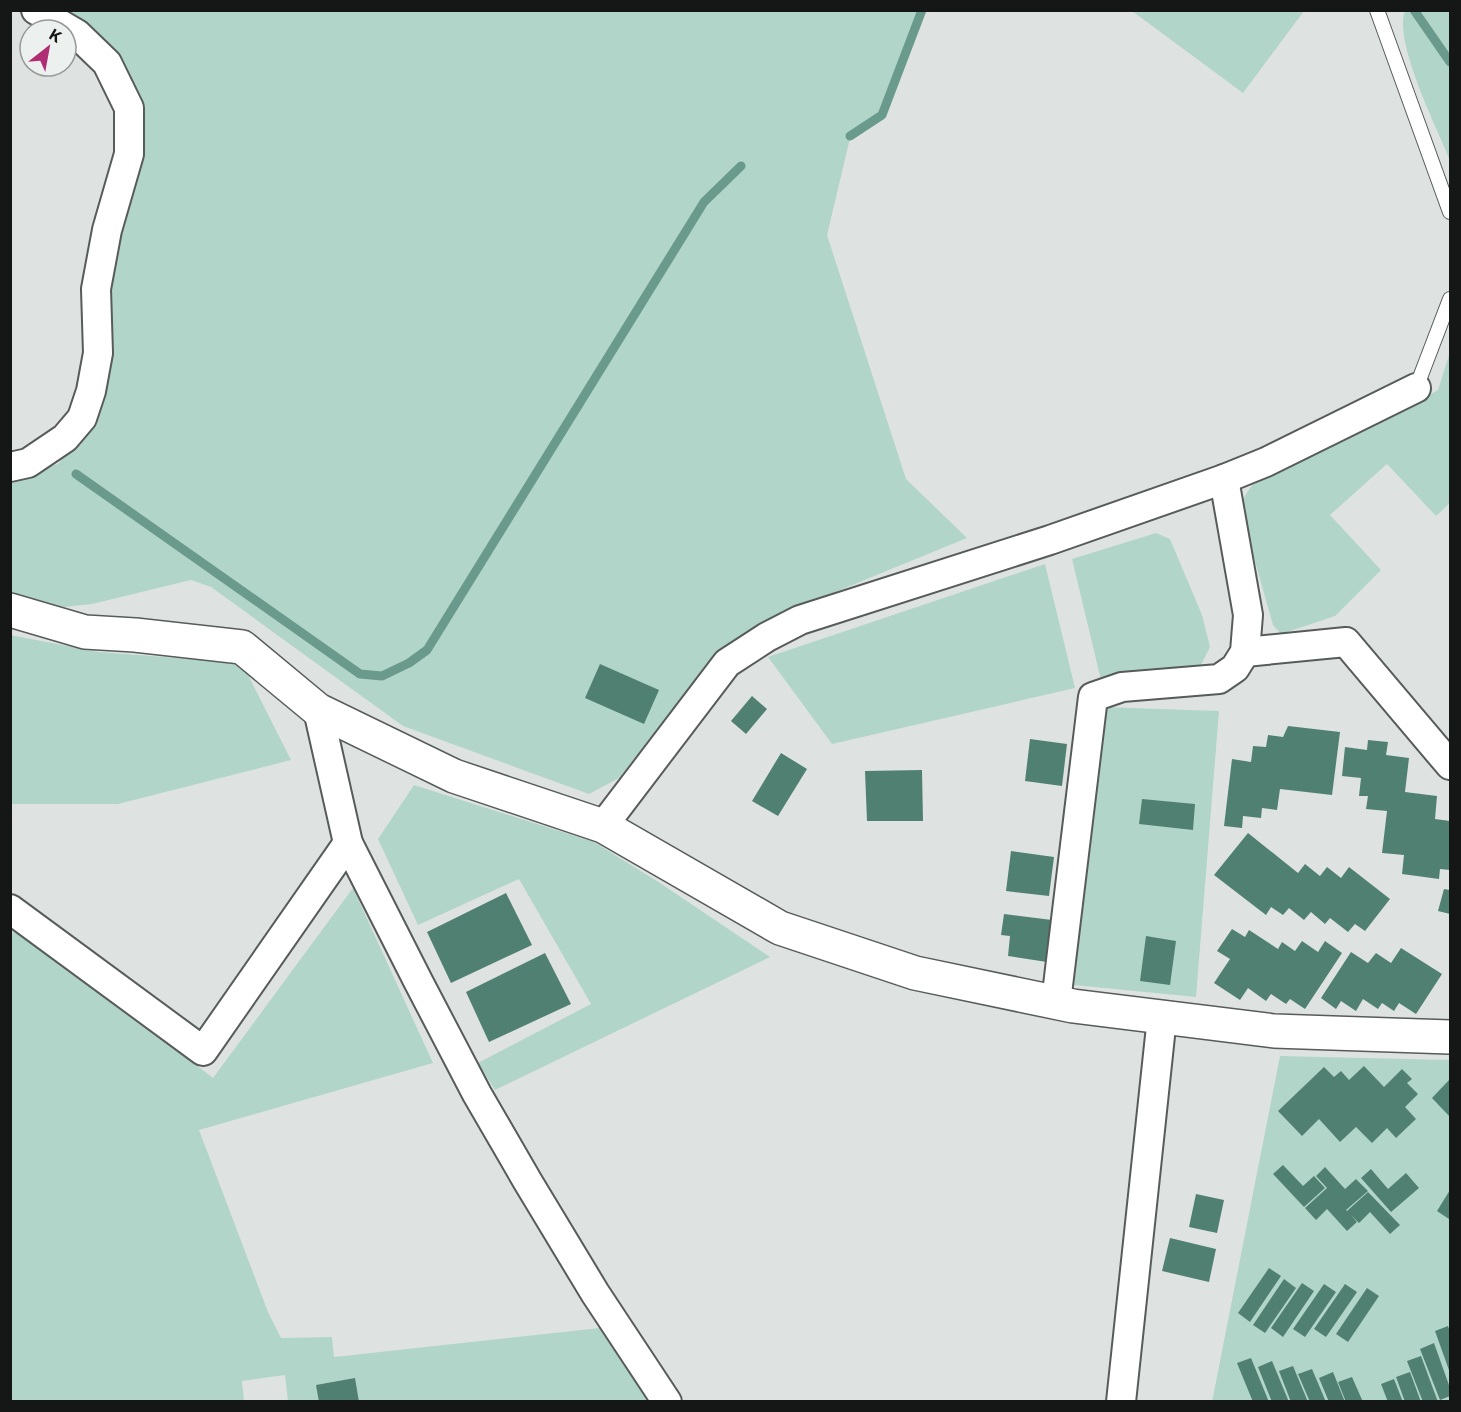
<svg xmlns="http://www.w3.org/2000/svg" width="1461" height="1412" font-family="'IBM Plex Sans',sans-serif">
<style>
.green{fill:#b2d5c9}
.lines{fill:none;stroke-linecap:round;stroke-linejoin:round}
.stream{stroke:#6a9a8b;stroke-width:9}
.building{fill:#508071}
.lane-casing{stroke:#575b59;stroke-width:16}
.street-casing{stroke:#575b59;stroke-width:32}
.secondary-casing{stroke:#575b59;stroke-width:36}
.lane{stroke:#fff;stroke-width:14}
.street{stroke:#fff;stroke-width:28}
.secondary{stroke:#fff;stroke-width:33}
</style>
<rect width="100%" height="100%" fill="#dee3e1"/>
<g class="green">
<polygon points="58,11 924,11 883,115 851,134 827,235 906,479 967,538 762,622 716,653 619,778 589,794 403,726 211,587 191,580 92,604 44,609 11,594 11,479 58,464 92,422 110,292 122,229 143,152 142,106"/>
<polygon points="1132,11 1304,11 1243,93"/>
<path d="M 1405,11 L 1450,11 L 1450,160 C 1437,128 1393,41 1405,11 Z"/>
<polygon points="1450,352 1450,503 1436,516 1387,464 1330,515 1381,570 1335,616 1281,634 1273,625 1239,505 1252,485 1419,401 1438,390"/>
<polygon points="1156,533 1170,539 1202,615 1210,647 1201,665 1101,680 1072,559"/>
<polygon points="1045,564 1075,688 832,744 768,657"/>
<polygon points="10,635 99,652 242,663 291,760 118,804 11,804"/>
<polygon points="1102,707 1219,711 1196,997 1074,985"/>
<polygon points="414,785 594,842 660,883 770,957 495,1090 478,1063 591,1004 519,879 418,925 378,839"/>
<polygon points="353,888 433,1063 199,1130 268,1312 281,1338 332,1337 334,1357 600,1328 649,1398 648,1402 288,1401 285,1375 242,1381 244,1401 11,1402 11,932 30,936 213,1078"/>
<polygon points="1280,1056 1450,1060 1450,1401 1212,1402"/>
</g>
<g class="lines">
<g class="stream">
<polyline points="1414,10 1450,62"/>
<polyline points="850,136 882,115 922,10"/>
<polyline points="76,474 360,674 382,676 409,663 427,650 704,202 741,166"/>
</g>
</g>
<g class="building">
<polygon points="600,664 659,690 644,724 585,698"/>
<polygon points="752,696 767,709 746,734 731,721"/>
<polygon points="1288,726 1340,732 1332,795 1280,789 1277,810 1262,808 1261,818 1243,816 1242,828 1224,826 1232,759 1251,762 1253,746 1266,747 1268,735 1283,737"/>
<polygon points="1030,739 1067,744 1062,786 1025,781"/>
<polygon points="1368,740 1388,742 1386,755 1409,758 1405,792 1437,796 1435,819 1450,821 1450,870 1440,869 1439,879 1402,874 1404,855 1382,853 1387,811 1366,809 1368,796 1359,796 1361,778 1342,776 1345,747 1367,750"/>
<polygon points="781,753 807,769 778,816 752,801"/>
<polygon points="922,770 923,821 867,821 865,771"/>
<polygon points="1142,799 1195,804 1193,830 1139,824"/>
<polygon points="1248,833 1298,873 1305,864 1320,876 1327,867 1341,878 1349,867 1390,899 1365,931 1355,924 1348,932 1330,918 1325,924 1311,912 1304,920 1289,908 1283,915 1271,907 1266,915 1214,875"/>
<polygon points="1011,851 1054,857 1049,896 1006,891"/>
<polygon points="1444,889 1450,890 1450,914 1438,911"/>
<polygon points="506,893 532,945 451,983 427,932"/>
<polygon points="1004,914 1052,920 1047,962 1008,956 1010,936 1001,935"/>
<polygon points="1232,929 1245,937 1249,930 1278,949 1282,942 1295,951 1302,941 1318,952 1325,941 1342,953 1305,1009 1290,999 1286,1004 1271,994 1266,1001 1248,988 1240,1000 1214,983 1230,959 1217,951"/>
<polygon points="1146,936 1176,941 1170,985 1140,981"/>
<polygon points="1401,948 1442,974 1416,1014 1399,1003 1394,1011 1382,1003 1378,1009 1363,999 1356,1011 1341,1001 1336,1009 1321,998 1351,952 1368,963 1376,953 1391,963"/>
<polygon points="545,953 571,1004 489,1042 466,992"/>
<polygon points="1364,1066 1384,1087 1402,1069 1412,1079 1407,1083 1418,1094 1405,1107 1416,1119 1396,1138 1387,1128 1372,1143 1356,1127 1340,1142 1319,1119 1302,1136 1278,1111 1324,1067 1334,1077 1341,1071 1349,1080"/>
<polygon points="1450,1079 1450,1117 1432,1098"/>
<polygon points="1283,1165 1303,1186 1314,1176 1325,1188 1304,1207 1273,1174"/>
<polygon points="1325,1167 1345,1189 1356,1179 1368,1191 1346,1210 1347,1211 1368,1192 1400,1225 1390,1234 1370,1212 1359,1223 1351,1215 1357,1222 1347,1231 1327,1209 1316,1220 1305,1208 1327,1188 1316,1176"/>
<polygon points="1371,1169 1388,1189 1406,1173 1419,1188 1391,1212 1361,1178"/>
<polygon points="1450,1190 1450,1216 1449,1219 1437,1211"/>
<polygon points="1196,1194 1224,1200 1217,1233 1189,1227"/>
<polygon points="1170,1238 1216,1249 1209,1282 1162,1271"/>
<polygon points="1269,1268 1281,1276 1250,1322 1238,1313"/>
<polygon points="1284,1279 1296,1288 1265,1333 1253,1325"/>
<polygon points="1302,1283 1314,1291 1283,1337 1271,1328"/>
<polygon points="1324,1284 1336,1292 1305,1337 1293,1329"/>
<polygon points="1345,1284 1357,1292 1326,1337 1314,1329"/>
<polygon points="1367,1288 1379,1296 1348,1342 1336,1334"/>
<polygon points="1448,1326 1450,1332 1450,1373 1435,1331"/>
<polygon points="1434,1343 1450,1388 1450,1396 1440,1400 1420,1349"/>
<polygon points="1421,1356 1438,1402 1423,1402 1407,1361"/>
<polygon points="1251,1358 1269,1402 1253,1402 1237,1363"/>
<polygon points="1272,1361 1289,1402 1272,1402 1258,1367"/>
<polygon points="1293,1366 1308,1402 1291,1402 1279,1371"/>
<polygon points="1312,1369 1326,1402 1310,1402 1298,1374"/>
<polygon points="1333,1372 1345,1402 1329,1402 1319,1378"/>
<polygon points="1410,1372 1421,1402 1405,1402 1396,1377"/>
<polygon points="1352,1377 1363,1402 1346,1402 1338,1382"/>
<polygon points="355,1378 359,1402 319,1402 316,1385"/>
<polygon points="1394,1379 1403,1402 1388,1402 1381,1384"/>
</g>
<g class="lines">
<defs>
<g id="lane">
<polyline points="1377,10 1450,212"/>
<polyline points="1416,388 1450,299"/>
</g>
<g id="street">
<polyline points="10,467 28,463 65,438 82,418 91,391 98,353 96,289 107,230 129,154 129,108 107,63 77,34 36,10"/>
<polyline points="1245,652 1346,642 1450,765"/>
<polyline points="318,710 348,843 418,981 477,1094 528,1182 595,1293 667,1402"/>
<polyline points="603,826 727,663 767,637 800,620 1050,540 1224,479 1266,462 1416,388"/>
<polyline points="10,909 203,1051 348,843"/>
<polyline points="1056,1002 1093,697 1122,687 1219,679 1235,668 1245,652 1248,615 1224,479"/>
<polyline points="1121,1402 1162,1017"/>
</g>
<polyline id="secondary" points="10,610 85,632 135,635 242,647 318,710 454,776 603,826 780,928 915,973 1073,1006 1274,1031 1450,1037"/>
</defs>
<use href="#lane" class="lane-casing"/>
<use href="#street" class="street-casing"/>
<use href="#secondary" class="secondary-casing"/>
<use href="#lane" class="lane"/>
<use href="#street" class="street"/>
<use href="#secondary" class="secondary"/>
</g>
<rect width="1461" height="1412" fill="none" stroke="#151616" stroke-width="24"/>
<g transform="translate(48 48) rotate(31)"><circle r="28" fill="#ecf0ef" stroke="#969998" stroke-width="1.5"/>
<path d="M0-4.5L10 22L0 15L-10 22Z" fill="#b12d73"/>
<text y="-9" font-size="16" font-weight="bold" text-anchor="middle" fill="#151616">K</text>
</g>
</svg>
